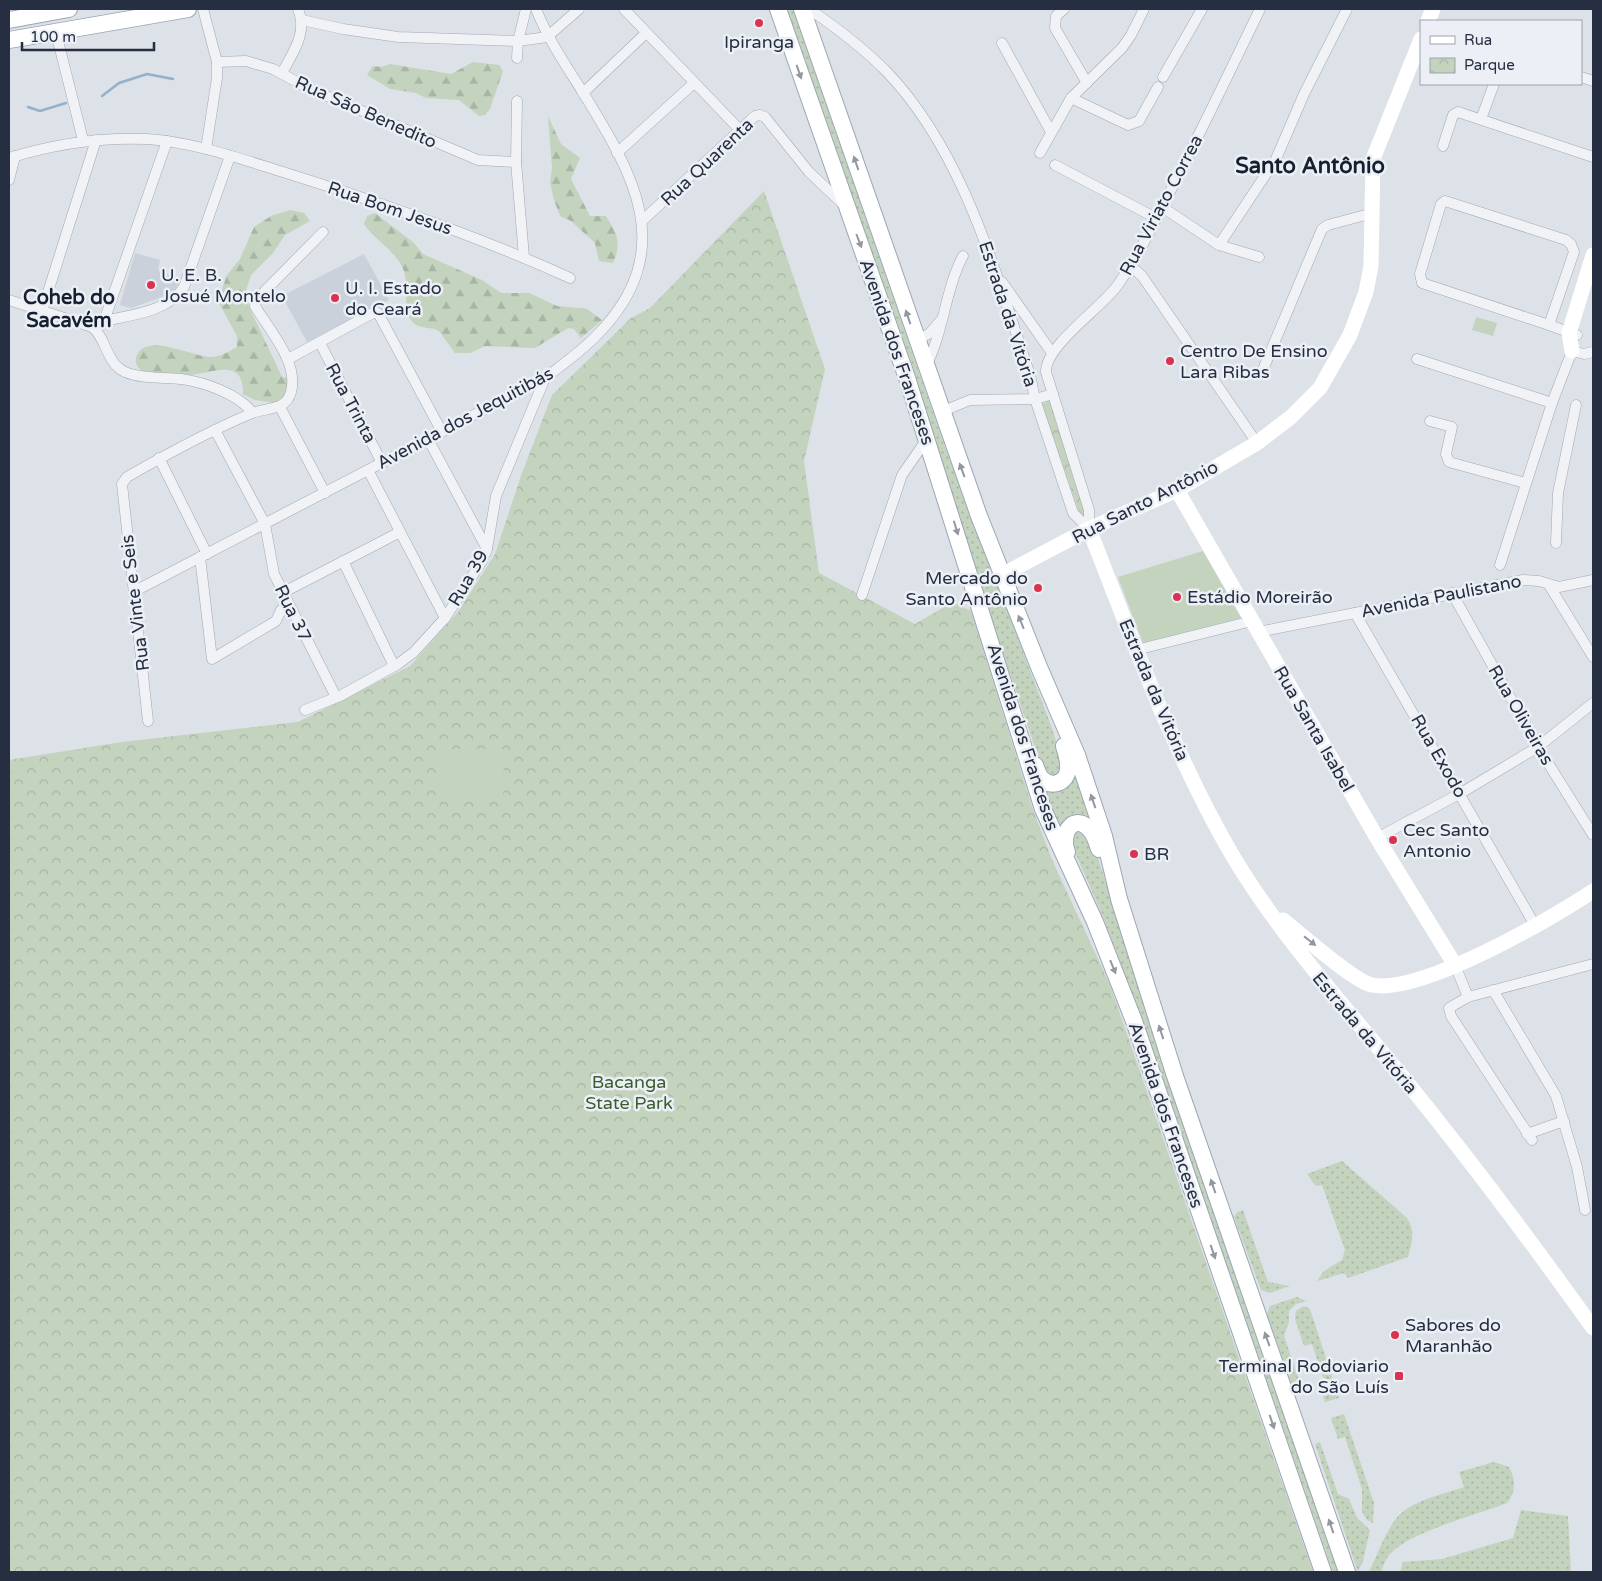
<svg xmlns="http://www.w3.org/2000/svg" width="1602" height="1581" font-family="'Varela Round',sans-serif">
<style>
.built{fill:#cad1db}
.grass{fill:url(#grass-dots)}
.forest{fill:url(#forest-firs)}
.park{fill:url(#park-crowns)}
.pitch{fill:#c3d3bd}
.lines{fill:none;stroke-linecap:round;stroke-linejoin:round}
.stream{stroke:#93b0cd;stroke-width:2.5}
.street-casing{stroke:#a2a8b3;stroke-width:11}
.primary-casing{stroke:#9ba6b5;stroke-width:18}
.street{stroke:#f0f2f6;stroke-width:10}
.secondary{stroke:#fff;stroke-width:15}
.primary{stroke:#fff;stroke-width:16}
.oneway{fill:#9297a0}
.poi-dot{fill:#dd324f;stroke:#ecf0f6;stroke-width:2}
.labels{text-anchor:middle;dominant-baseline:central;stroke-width:5;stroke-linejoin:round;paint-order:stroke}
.poi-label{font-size:18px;fill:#252f41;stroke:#ecf0f6;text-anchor:start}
.street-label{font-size:18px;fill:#252f41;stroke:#ecf0f6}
.park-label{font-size:18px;fill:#3a5e30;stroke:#ecf0f6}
.quarter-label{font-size:20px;font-weight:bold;fill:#172031;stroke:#ecf0f6}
.district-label{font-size:22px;font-weight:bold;fill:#172031;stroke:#ecf0f6}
</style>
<defs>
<pattern id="grass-dots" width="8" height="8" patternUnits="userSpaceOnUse" patternTransform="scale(1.25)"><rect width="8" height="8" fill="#c3d3bd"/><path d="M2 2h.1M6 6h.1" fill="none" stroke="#a7b5a4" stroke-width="1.8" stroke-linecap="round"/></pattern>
<pattern id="forest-firs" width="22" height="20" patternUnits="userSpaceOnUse" patternTransform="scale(1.25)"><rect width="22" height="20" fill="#c3d3bd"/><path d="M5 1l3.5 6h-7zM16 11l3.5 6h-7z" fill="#a7b5a4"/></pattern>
<pattern id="park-crowns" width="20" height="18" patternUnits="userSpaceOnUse" patternTransform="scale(1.25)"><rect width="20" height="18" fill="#c3d3bd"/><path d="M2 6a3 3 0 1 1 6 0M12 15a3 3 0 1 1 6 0" fill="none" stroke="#a7b5a4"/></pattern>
</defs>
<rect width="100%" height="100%" fill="#dde1e8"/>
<g class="built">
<polygon points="135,253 160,260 158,271 181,278 173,293 131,308 120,305"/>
<polygon points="364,254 389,300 307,342 282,296"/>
</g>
<g class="grass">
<polygon points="785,9 793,9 945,447 1052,728 1062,761 1062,771 1051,778 1041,765 980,585 942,461"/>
<polygon points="1076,769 1096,826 1058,835 1042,790 1055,792 1066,789"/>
<polygon points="1080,830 1092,839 1147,1011 1340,1572 1333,1572 1139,1013 1101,912 1071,843 1073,833"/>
<path d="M 1342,1161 L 1406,1217 C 1416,1230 1412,1242 1408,1257 L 1348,1278 L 1344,1273 L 1317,1281 L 1324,1271 L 1342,1260 L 1345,1250 L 1322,1185 L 1316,1186 L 1307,1174 Z"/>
<polygon points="1243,1210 1268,1282 1290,1286 1269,1293 1261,1290 1234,1217 1237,1212"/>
<polygon points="1297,1297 1306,1301 1296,1304 1289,1311 1289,1322 1284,1336 1302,1389 1296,1388 1291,1383 1267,1314 1270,1306"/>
<polygon points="1304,1306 1310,1309 1339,1398 1325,1402 1319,1385 1325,1383 1312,1344 1304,1346 1295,1319 1296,1311"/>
<polygon points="1344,1414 1374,1503 1373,1523 1367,1520 1362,1512 1362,1489 1345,1437 1338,1439 1331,1418"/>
<polygon points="1320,1442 1338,1494 1349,1499 1357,1518 1370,1530 1363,1561 1358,1572 1315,1444"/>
<path d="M 1494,1462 L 1509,1467 C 1516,1480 1516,1492 1507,1503 C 1479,1514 1411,1532 1392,1552 C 1386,1557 1384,1565 1381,1572 L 1369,1572 C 1377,1556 1384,1535 1395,1520 C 1410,1500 1442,1495 1464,1487 L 1459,1472 Z"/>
<polygon points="1521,1510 1568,1516 1571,1572 1400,1572 1403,1562 1442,1559 1513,1538"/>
</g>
<g class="forest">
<polygon points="473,62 499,65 503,71 490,109 485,115 479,116 459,100 426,98 416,93 390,89 367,75 373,66 382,67 390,64 451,74"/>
<path d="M 548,116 L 561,144 L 580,158 L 571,179 L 590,216 L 606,216 C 617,234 622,243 613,263 L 599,261 L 595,243 L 571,221 L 560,216 L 554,200 L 550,182 L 552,168 Z"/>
<path d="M 290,210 L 304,213 L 310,221 L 285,235 L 273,253 L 251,275 L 246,290 L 249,307 L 282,377 L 288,378 C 289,390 286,396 276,403 L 255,400 L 243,394 C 244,356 211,374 190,375 C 174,376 158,372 142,371 C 138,368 135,364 136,358 C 143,330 195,358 211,357 C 220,357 230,351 237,347 L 237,336 L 218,301 L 227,275 L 240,259 L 254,227 L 271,216 Z"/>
<path d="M 375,213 L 414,243 L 423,254 L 482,280 L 501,293 L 529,293 L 557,306 L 587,309 L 602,320 L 581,338 L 574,329 L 568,328 L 535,348 L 485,346 L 470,353 L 455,353 L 439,331 C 430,326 418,330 411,320 C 402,307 409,286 404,271 C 396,250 375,241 364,224 L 367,216 Z"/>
</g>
<g class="park">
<polygon points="764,191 825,369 804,461 819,573 915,624 953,602 971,611 1033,810 1053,862 1110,985 1313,1572 9,1572 9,760 122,742 298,722 410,666 458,612 495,554 522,473 552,395 631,318 650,308"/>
<polygon points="1051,400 1088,518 1082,521 1042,404"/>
</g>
<g class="pitch">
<polygon points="1476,317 1497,323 1493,336 1472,330"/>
<polygon points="1203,551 1241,618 1143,643 1118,577"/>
<polygon points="437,749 504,749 503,802 437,802"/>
</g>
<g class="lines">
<g class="stream">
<polyline points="102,96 119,83 147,74 173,79"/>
<polyline points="28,107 40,111 66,103"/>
</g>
<defs>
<g id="street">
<polyline points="203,9 217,62 217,78 206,149"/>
<polyline points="624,9 740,130"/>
<path d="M 809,9 C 837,28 862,47 886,71 C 964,152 995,272 1030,375 L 1035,399 L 1073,513 L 1089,529"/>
<polyline points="1064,9 1056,16 1055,28 1087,83"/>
<polyline points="302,20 343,29 398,37 518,41 547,37 579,9"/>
<polyline points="56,33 83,140"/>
<polyline points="1002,43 1051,132"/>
<polyline points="517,58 518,41 526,9"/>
<polyline points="217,62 246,61 273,69 308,88 478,160 516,162"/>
<path d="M 282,73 C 293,52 308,33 298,9"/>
<polyline points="1163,77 1202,9"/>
<polyline points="1581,77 1593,81"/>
<polyline points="583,93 646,33"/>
<polyline points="1071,98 1128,125 1139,121 1158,87"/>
<polyline points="517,101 516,162 524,257"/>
<polyline points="1481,119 1494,84"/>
<polyline points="1443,146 1453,115 1458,112 1593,157"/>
<polyline points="617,153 694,83"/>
<polyline points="1040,153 1071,98 1122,48 1131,35 1144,9"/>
<path d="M 9,158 C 54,144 99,137 147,139 C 194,142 241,159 286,173 C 382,203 478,236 570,278"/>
<polyline points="1055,165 1156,218"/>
<polyline points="9,180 15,156"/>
<polygon points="1445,201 1566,240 1571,244 1574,252 1549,325 1422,283 1420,274 1441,204"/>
<polyline points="1162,207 1219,245 1259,257"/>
<polyline points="642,221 740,130 755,116 760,115 765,117 809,172 844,205"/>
<polyline points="1219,245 1276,159 1304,94 1347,9"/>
<polyline points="1131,266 1142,276 1257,443"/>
<polyline points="1002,282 1052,353"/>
<path d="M 9,300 L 92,327 C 107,338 105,362 125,372 C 141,379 163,377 181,379 C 204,382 238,394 252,412"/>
<polyline points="42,311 96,140"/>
<path d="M 104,321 C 131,315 168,312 184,287 L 230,156"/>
<polyline points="103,324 167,141"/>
<polyline points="1549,325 1577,335"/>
<polyline points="916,341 930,333 940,321"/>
<polyline points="320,343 382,463"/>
<polyline points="288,359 373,313 378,313 442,432"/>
<polyline points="1417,359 1552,403"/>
<path d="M 926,366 C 944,331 945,290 963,256"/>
<polyline points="1262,372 1322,229 1328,225 1373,213"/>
<polyline points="280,407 325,493"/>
<polyline points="941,412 970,400 1035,399 1053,394"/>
<polyline points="1430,421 1452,427 1446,454 1449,462 1525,483"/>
<polyline points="215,430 265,524 274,574 336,697"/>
<polyline points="428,439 487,549"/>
<polyline points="159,458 207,554"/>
<polyline points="368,470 445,618"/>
<path d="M 1089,529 L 1089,510 L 1046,372 C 1045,346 1101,308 1117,286 C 1141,252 1159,213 1178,176 C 1206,121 1233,65 1260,9"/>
<polyline points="1556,543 1558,493 1576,405"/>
<polyline points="200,557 212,659 276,621 281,610 288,605"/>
<polyline points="343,561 394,666"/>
<polyline points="1500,565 1552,403 1572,351 1584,354 1593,352"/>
<polyline points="1549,585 1593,657"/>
<path d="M 135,591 L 545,378 C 563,364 582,351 598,334 C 679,250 634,175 582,91 C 565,64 548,39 536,9"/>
<polyline points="282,593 400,532"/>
<polyline points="1452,593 1538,747 1593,835"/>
<polyline points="862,595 902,475 927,439"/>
<polyline points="1355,613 1536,927"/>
<polyline points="1258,632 1523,580 1539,581 1559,587 1593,580"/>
<polyline points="1136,650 1252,621"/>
<polyline points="305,710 340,696 398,664 414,652 445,618 482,561 487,549 496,496 545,378"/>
<path d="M 148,721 L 122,484 L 127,477 C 167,454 207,432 250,414 C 264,407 286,412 291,392 C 299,362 269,330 255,306 L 255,301 L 323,232"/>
<polyline points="1377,838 1461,793 1538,747 1593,703"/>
<polyline points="1455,965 1468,997"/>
<polyline points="1493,990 1556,1096 1577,1167 1585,1210"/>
<polyline points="1527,1134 1564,1121"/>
<polyline points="1532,1140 1451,1016 1449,1008 1468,997 1593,964"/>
</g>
<g id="primary">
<polyline points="778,9 907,378 1043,809 1095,922 1134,1021 1323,1572"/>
<polyline points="802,9 979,516 1039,667 1077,755 1104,836 1119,899 1175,1076 1347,1572"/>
<polyline points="9,20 69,9"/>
<polyline points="9,40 188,9"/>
<path d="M 1035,765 C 1037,770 1038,775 1042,779 C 1052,789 1067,782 1068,769 C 1069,761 1066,753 1064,746"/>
<path d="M 1067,852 C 1059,833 1075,811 1091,831 C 1095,836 1097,843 1099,849"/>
</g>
</defs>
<use href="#street" class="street-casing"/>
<use href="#primary" class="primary-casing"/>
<use href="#street" class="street"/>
<g class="secondary">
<polyline points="1428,21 1433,9"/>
<polyline points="1572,351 1569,333 1593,255"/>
<polyline points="1177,490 1377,838 1455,965"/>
<path d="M 1089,529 C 1132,638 1172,751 1231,853 C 1280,936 1345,1006 1405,1080 C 1471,1161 1533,1244 1593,1328"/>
<polyline points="1002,575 1089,529 1177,490 1257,443 1291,417 1320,388 1350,335 1366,292 1371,266 1373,159 1421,39"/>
<path d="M 1283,920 C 1301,934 1354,982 1372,985 C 1420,995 1551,919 1593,891"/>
</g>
<use href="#primary" class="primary"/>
</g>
<defs><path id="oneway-solid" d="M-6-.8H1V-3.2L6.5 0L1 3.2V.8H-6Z" transform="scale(1.25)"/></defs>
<g class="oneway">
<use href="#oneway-solid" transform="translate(799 72) rotate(71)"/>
<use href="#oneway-solid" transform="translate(856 163) rotate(-109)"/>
<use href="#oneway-solid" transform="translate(859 241) rotate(69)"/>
<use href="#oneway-solid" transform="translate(908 317) rotate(-109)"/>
<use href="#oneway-solid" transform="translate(962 470) rotate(-110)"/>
<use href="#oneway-solid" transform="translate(956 528) rotate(73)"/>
<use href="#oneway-solid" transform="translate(1021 622) rotate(-112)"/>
<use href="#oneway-solid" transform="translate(1093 801) rotate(-109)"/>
<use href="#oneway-solid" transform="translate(1310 941) rotate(38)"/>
<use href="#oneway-solid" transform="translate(1113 967) rotate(68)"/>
<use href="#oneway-solid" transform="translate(1161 1032) rotate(-108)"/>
<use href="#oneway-solid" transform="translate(1213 1186) rotate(-109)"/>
<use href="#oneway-solid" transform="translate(1213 1252) rotate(71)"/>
<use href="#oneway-solid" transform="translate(1267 1339) rotate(-110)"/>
<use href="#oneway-solid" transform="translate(1272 1422) rotate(71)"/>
<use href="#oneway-solid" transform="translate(1331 1526) rotate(-109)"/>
</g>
<g class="poi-dot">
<circle cx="759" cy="23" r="5"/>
<circle cx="151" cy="285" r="5"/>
<circle cx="335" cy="298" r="5"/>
<circle cx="1170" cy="361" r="5"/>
<circle cx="1038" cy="588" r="5"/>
<circle cx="1177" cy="597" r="5"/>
<circle cx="1393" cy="840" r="5"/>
<circle cx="1134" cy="854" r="5"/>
<circle cx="1395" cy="1335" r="5"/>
<rect x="1394" y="1371" width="10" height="10" rx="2.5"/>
</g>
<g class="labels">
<g class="poi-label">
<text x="759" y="42" text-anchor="middle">Ipiranga</text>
<text x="161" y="275">U. E. B.<tspan x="161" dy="21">Josué Montelo</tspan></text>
<text x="345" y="288">U. I. Estado<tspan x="345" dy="21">do Ceará</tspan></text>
<text x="1180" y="351">Centro De Ensino<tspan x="1180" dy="21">Lara Ribas</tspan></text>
<text x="1028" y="578" text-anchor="end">Mercado do<tspan x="1028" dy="21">Santo Antônio</tspan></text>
<text x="1187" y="597">Estádio Moreirão</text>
<text x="1403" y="830">Cec Santo<tspan x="1403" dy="21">Antonio</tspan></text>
<text x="1144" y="854">BR</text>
<text x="1405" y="1325">Sabores do<tspan x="1405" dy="21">Maranhão</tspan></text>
<text x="1389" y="1366" text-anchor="end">Terminal Rodoviario<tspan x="1389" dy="21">do São Luís</tspan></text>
</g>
<g class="street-label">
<text transform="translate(366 112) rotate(24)">Rua São Benedito</text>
<text transform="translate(707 162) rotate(-43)">Rua Quarenta</text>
<text transform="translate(1161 205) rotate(-62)">Rua Viriato Correa</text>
<text transform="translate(390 208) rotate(19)">Rua Bom Jesus</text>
<text transform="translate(1008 314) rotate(72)">Estrada da Vitória</text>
<text transform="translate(897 352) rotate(71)">Avenida dos Franceses</text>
<text transform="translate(351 403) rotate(62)">Rua Trinta</text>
<text transform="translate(465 418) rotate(-28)">Avenida dos Jequitibás</text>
<text transform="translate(1145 502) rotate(-27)">Rua Santo Antônio</text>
<text transform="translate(468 578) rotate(-60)">Rua 39</text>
<text transform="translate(1441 596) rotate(-11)">Avenida Paulistano</text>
<text transform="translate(135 603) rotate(-97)">Rua Vinte e Seis</text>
<text transform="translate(293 613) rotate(64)">Rua 37</text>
<text transform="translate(1154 690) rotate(67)">Estrada da Vitória</text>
<text transform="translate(1521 715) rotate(60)">Rua Oliveiras</text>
<text transform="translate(1314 729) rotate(60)">Rua Santa Isabel</text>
<text transform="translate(1023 737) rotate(72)">Avenida dos Franceses</text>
<text transform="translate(1439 756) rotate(60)">Rua Exodo</text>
<text transform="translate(1365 1033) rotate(50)">Estrada da Vitória</text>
<text transform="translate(1166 1115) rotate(71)">Avenida dos Franceses</text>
</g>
<g class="park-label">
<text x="629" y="1082">Bacanga<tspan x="629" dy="21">State Park</tspan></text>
</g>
<g class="quarter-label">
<text x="69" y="298">Coheb do<tspan x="69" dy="23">Sacavém</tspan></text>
</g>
<g class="district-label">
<text x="1310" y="166">Santo Antônio</text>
</g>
</g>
<rect width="1602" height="1581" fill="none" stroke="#252f41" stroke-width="20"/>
<rect x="1420" y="20" width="162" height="65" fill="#ecf0f6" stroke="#9ca3ae"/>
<rect x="1430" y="36" width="25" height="8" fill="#ffffff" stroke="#9ca3ae"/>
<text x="1464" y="45" font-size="15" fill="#252f41">Rua</text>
<rect x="1430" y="58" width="25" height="15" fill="url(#park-crowns)" stroke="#9ca3ae"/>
<text x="1464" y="70" font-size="15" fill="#252f41">Parque</text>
<path d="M22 42v8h132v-8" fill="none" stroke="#252f41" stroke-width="2.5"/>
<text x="30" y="42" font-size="15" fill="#252f41" stroke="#ecf0f6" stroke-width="4" paint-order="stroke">100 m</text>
</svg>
